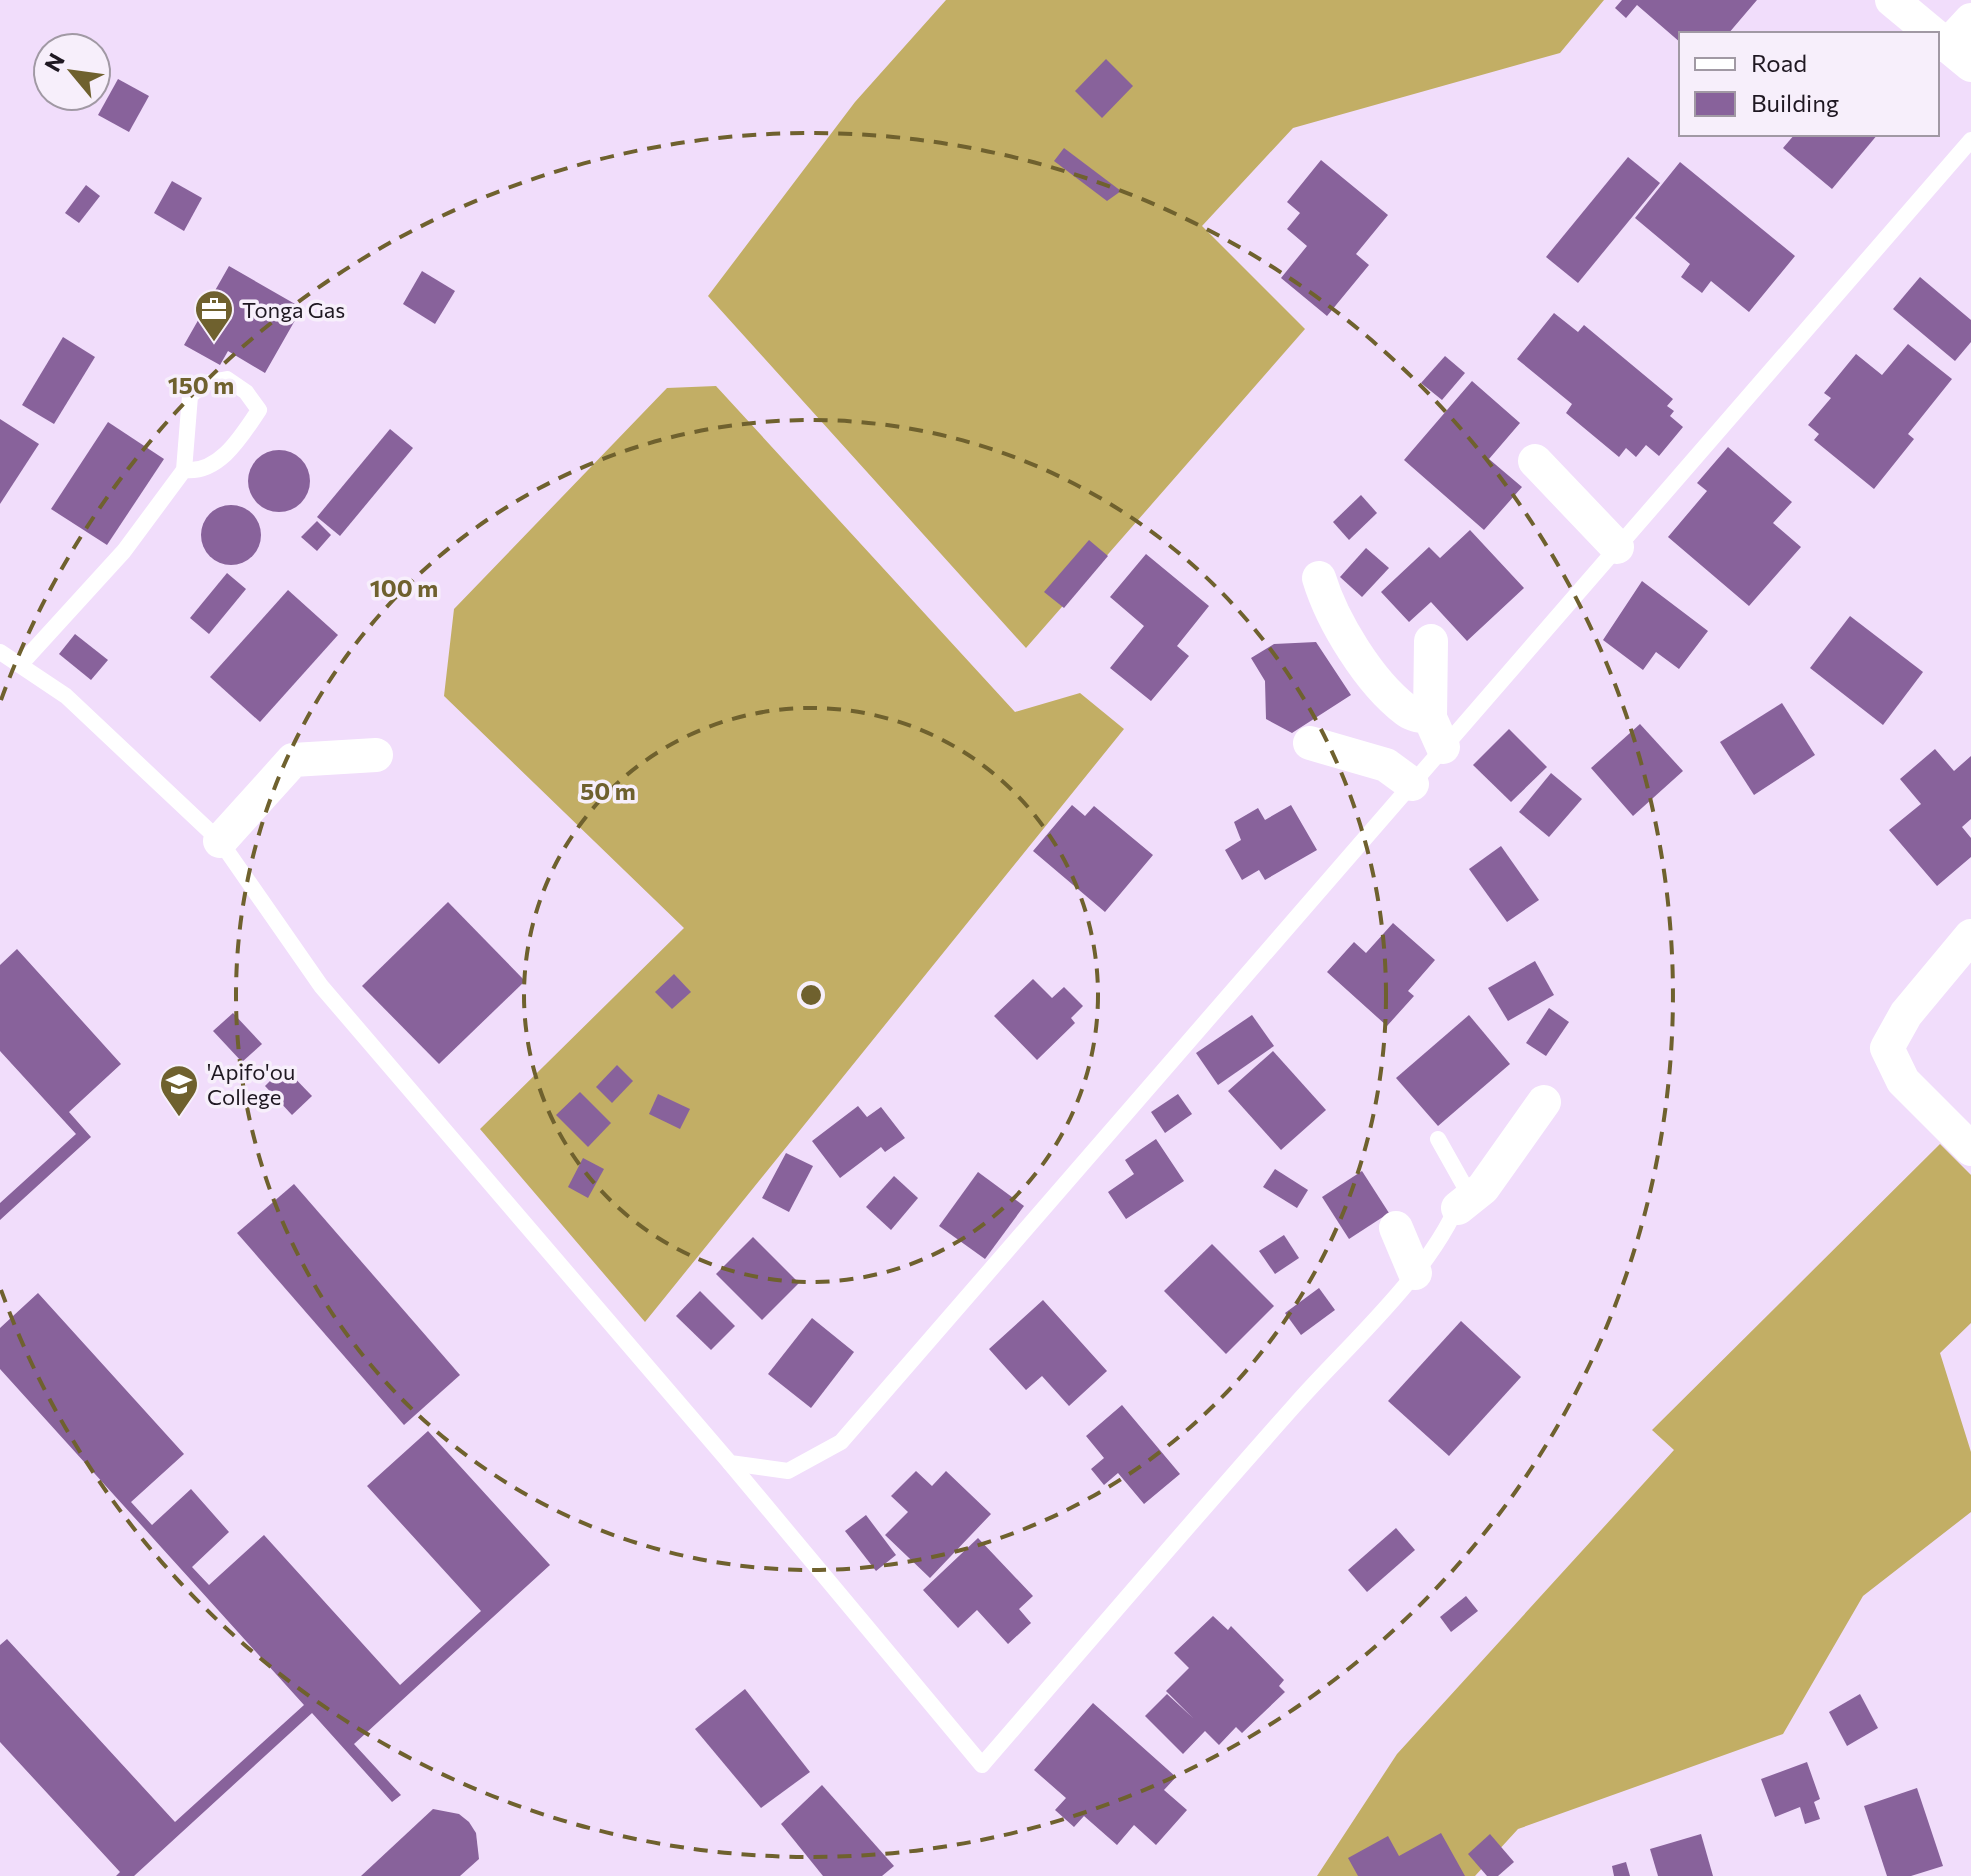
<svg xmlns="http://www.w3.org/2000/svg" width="1971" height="1876" font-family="Commissioner,sans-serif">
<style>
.forest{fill:#c2ae65}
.building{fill:#88629b}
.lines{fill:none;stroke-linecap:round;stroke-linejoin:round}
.lane{stroke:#fff;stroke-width:16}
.street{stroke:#fff;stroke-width:34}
.ring{fill:none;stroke:#6f612e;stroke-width:4;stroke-dasharray:14 10}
.labels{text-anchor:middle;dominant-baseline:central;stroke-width:7;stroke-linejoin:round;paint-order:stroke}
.poi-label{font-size:22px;fill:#1f1822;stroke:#f7effb;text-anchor:start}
.centre{fill:#6f612e;stroke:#f7effb;stroke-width:4}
.ring-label{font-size:24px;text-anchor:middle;font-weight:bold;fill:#6f612e;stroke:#f7effb;stroke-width:7;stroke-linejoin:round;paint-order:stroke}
</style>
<rect width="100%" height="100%" fill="#f1ddfb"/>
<g class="forest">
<polygon points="946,0 1604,0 1560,53 1293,128 1202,226 1305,329 1026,648 708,296 855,102"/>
<polygon points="716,386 1015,712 1080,693 1124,729 645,1322 480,1129 684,928 444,696 454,609 667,388"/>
<polygon points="1940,1144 1971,1175 1971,1323 1940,1353 1971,1452 1971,1512 1863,1596 1783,1734 1518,1829 1475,1876 1317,1876 1397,1754 1674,1450 1652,1430"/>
</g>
<g class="building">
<polygon points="1622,0 1757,0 1728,34 1681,34 1681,43 1637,5 1626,18 1615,8"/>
<polygon points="1106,59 1133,86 1102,118 1075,91"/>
<polygon points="118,79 149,96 129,132 98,115"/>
<polygon points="1795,134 1878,134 1832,189 1783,148"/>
<polygon points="1064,148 1121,191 1107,201 1054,161"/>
<polygon points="1628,157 1660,183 1578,283 1546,257"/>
<polygon points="1321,160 1388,215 1356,254 1369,265 1327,316 1281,278 1307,246 1287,229 1300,213 1287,202"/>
<polygon points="1680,162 1795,256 1749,312 1711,281 1702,293 1681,277 1690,264 1635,218"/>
<polygon points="172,181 202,198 184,231 154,213"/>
<polygon points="86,185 100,196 79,223 65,213"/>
<polygon points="229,266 302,308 265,373 228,351 220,365 184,345"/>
<polygon points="422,271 455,291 435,324 403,304"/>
<polygon points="1920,277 1971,320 1971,342 1955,361 1893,309"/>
<polygon points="1554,313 1578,332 1584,325 1673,399 1667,406 1674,411 1670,416 1683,427 1659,456 1646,445 1636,457 1626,448 1619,457 1566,413 1572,404 1517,359"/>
<polygon points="63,337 95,357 54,424 22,405"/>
<polygon points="1908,344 1952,379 1908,434 1914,439 1874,489 1814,440 1819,434 1808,425 1831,398 1824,393 1856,354 1882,375"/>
<polygon points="1445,356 1465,373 1442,400 1421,383"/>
<polygon points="1472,381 1520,423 1489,459 1522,487 1484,530 1404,460"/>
<polygon points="0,419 39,444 0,504"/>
<polygon points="108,422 164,459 107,545 51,509"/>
<polygon points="390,429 413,448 340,536 317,517"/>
<polygon points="1728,447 1792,502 1773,523 1801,547 1749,606 1668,537 1707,491 1697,483"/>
<circle cx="279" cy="481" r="31"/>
<polygon points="1361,495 1377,513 1349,540 1333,522"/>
<circle cx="231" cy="535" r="30"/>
<polygon points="317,521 331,535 317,551 301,537"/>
<polygon points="1470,530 1524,588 1467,641 1431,602 1409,622 1381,592 1429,547 1440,558"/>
<polygon points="1089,540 1108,556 1064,608 1044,592"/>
<polygon points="1366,548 1389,568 1362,597 1340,577"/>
<polygon points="1146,554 1209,606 1177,646 1189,656 1151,701 1110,668 1144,626 1110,597"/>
<polygon points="227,573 246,589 209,634 190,618"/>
<polygon points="1642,581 1708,631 1679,669 1656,652 1643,670 1603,640"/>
<polygon points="288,590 338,635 260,722 210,677"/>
<polygon points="1850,616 1923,672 1883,725 1810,668"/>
<polygon points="75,634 108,660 91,680 59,654"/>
<polygon points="1316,642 1351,695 1292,733 1266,719 1265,681 1251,658 1274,644"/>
<polygon points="1782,703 1815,755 1754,795 1720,742"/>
<polygon points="1640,724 1683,771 1633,816 1591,768"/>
<polygon points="1509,729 1547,767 1511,802 1473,765"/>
<polygon points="1935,749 1954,771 1971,756 1971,819 1962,827 1971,838 1971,857 1937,886 1889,830 1921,804 1900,779"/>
<polygon points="1551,773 1582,799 1549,837 1519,812"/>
<polygon points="1072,805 1085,816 1094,806 1153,855 1105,912 1033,851"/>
<polygon points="1291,805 1317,850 1265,880 1259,870 1242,880 1225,850 1241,840 1234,822 1258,808 1265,820"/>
<polygon points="1501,846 1539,900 1507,922 1469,869"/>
<polygon points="448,902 525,981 439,1064 362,986"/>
<polygon points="1393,923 1435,960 1408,991 1414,996 1387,1026 1327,972 1354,942 1366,953"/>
<polygon points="17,949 121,1064 69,1112 91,1137 0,1220 0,1203 76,1134 0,1051 0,965"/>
<polygon points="1535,961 1554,995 1508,1021 1488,988"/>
<polygon points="674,974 691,992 672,1009 655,992"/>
<polygon points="1033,979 1052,998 1064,987 1083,1006 1071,1018 1075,1023 1037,1060 994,1016"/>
<polygon points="1549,1008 1569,1022 1546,1056 1526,1043"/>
<polygon points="233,1013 262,1044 242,1062 213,1031"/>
<polygon points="1252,1015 1274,1046 1218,1085 1196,1053"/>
<polygon points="1469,1015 1510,1064 1438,1126 1396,1078"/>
<polygon points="1273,1051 1326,1110 1281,1150 1228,1091"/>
<polygon points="617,1065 633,1081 612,1103 596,1087"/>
<polygon points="284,1067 312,1096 292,1115 265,1086"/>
<polygon points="580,1092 611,1123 588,1147 556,1115"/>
<polygon points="658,1094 690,1109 680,1129 649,1114"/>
<polygon points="1178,1094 1192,1114 1165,1133 1151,1112"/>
<polygon points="858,1106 867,1117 881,1107 905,1138 885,1152 881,1147 840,1178 812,1141"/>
<polygon points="1156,1139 1184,1181 1126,1219 1108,1192 1134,1174 1125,1160"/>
<polygon points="786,1153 813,1166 789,1212 762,1198"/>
<polygon points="583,1158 604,1169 588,1198 568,1187"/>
<polygon points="1275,1169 1308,1190 1297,1208 1263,1187"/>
<polygon points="1362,1171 1389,1213 1349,1239 1322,1197"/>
<polygon points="978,1172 1024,1206 985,1259 939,1226"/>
<polygon points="894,1176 918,1198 891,1230 866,1207"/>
<polygon points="294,1184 460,1375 404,1425 237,1233"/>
<polygon points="1284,1235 1299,1258 1275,1274 1259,1251"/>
<polygon points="753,1237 799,1283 762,1320 716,1274"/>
<polygon points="1212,1244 1274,1306 1226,1354 1164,1291"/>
<polygon points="1319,1288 1335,1310 1301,1335 1285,1313"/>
<polygon points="700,1291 735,1326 711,1350 676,1316"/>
<polygon points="38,1293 184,1454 131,1502 152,1525 191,1489 229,1532 192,1567 209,1585 264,1535 400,1685 481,1611 367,1486 428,1431 550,1565 354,1744 401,1795 392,1802 312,1713 134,1876 116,1876 120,1872 0,1742 0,1645 7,1639 175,1822 304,1705 0,1369 0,1328"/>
<polygon points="1043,1300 1107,1371 1069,1406 1042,1376 1026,1390 989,1349"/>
<polygon points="812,1318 854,1352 811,1408 768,1374"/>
<polygon points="1461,1321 1521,1377 1449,1456 1388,1401"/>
<polygon points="1122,1405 1180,1474 1144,1504 1118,1473 1104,1485 1091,1469 1104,1458 1086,1436"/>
<polygon points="916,1471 932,1486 946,1471 991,1514 930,1578 885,1535 908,1512 891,1496"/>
<polygon points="866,1515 896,1555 876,1571 845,1531"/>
<polygon points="1396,1528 1415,1550 1367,1592 1348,1570"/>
<polygon points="978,1538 1033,1596 1019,1609 1031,1623 1008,1644 977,1610 958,1628 923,1590"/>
<polygon points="1466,1596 1478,1611 1451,1632 1440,1617"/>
<polygon points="1213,1616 1228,1630 1231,1626 1284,1680 1279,1686 1285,1692 1242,1733 1236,1727 1219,1745 1205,1731 1183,1754 1145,1716 1167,1694 1193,1718 1166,1691 1189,1668 1174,1653"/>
<polygon points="745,1689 810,1772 761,1808 695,1729"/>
<polygon points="1860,1694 1878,1728 1847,1746 1829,1712"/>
<polygon points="1093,1703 1176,1777 1164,1790 1187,1810 1156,1845 1134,1825 1117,1845 1084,1816 1074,1827 1055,1810 1066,1798 1034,1770"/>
<polygon points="1807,1762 1820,1799 1814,1802 1820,1819 1805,1824 1800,1807 1775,1817 1761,1779"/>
<polygon points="822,1785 894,1866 882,1876 823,1876 781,1824"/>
<polygon points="1917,1788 1943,1866 1911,1876 1887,1876 1864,1806"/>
<polygon points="433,1809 459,1814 469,1822 476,1833 479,1859 460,1876 361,1876"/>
<polygon points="1441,1833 1465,1876 1358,1876 1348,1858 1388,1836 1399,1856"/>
<polygon points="1490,1834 1514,1862 1498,1876 1487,1876 1468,1854"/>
<polygon points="1701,1834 1713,1876 1658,1876 1650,1849"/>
<polygon points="1626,1862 1630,1876 1614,1876 1612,1866"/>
</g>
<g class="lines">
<g class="lane">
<polyline points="0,652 66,696 220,841 321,986 730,1463 788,1471 841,1442 1971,140"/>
<path d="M 20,665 L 124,551 L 184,470 L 190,396 L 205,383 L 227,379 L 246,392 L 259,410 C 241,437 219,474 184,470"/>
<path d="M 730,1463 L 982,1765 C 1086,1645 1189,1524 1294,1406 C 1351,1341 1437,1269 1465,1187 L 1438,1139"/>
</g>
<g class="street">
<polyline points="1892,0 1933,34"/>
<polyline points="1937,37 1971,65"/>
<polyline points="1947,46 1971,20"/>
<polyline points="1535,461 1617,547"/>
<path d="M 1319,578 C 1332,621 1369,682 1406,710 C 1412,715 1422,716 1430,718"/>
<polyline points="1431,641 1430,718 1443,747"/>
<polyline points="1310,743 1386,765 1412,784"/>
<polyline points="220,841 293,760 376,755"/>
<polyline points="1971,936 1906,1014 1887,1048 1903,1081 1971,1149"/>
<polyline points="1458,1208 1483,1188 1544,1102"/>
<polyline points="1396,1228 1415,1273"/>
</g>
</g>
<g class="ring">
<circle cx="811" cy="995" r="287"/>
<circle cx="811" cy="995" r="575"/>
<path d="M1 700A862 862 0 1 1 1 1290"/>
</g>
<defs>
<symbol id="office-pin" viewBox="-11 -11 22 30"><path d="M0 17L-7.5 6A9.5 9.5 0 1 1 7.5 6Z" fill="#6f612e" stroke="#f7effb"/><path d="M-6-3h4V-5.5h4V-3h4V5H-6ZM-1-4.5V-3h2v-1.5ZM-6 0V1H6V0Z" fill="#fff"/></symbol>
<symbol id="school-pin" viewBox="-11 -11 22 30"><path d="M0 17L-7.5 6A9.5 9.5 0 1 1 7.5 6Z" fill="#6f612e" stroke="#f7effb"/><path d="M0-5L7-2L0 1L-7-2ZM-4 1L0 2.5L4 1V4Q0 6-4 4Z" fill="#fff"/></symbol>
</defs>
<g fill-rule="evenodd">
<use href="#office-pin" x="192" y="287" width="44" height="60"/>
<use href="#school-pin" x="157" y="1062" width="44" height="60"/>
</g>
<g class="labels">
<g class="poi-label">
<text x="242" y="309">Tonga Gas</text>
<text x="207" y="1071">'Apifo'ou<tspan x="207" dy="25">College</tspan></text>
</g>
</g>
<circle cx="811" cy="995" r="12" class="centre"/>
<g class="ring-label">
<text x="201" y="394">150 m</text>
<text x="404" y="597">100 m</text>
<text x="608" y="800">50 m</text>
</g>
<rect x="1679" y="32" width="260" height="104" fill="#f7effb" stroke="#a199a4" stroke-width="2"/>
<rect x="1695" y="58" width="40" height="12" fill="#ffffff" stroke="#a199a4" stroke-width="2"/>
<text x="1751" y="72" font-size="24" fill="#1f1822">Road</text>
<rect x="1695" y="92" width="40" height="24" fill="#88629b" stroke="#a199a4" stroke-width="2"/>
<text x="1751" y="112" font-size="24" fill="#1f1822">Building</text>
<g transform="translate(72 72) rotate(299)"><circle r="38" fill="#f7effb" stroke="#a199a4" stroke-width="2"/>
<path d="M0-6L14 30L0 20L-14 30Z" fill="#6f612e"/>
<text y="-12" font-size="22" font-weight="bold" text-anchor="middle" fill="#1f1822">N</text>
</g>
</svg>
